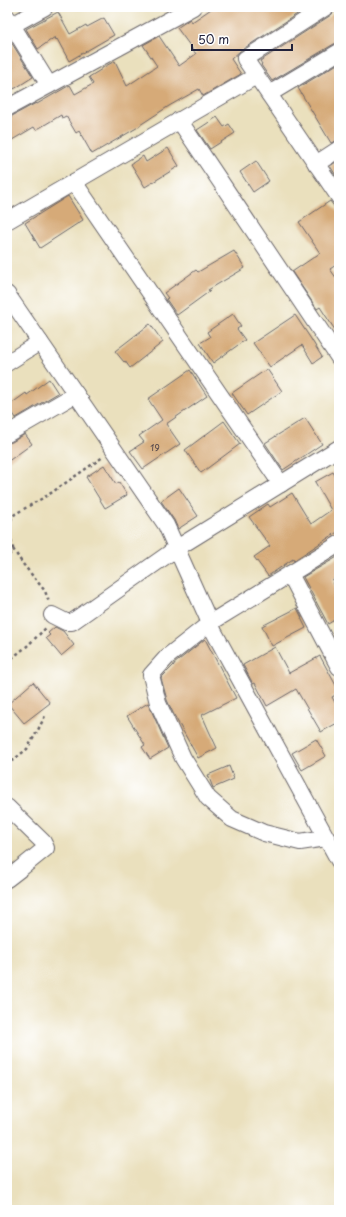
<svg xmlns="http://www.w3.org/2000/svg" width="346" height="1217" font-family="'Playpen Sans',sans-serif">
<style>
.building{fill:#d6aa78}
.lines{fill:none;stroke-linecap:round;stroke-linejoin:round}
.street-casing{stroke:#686468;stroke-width:18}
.path{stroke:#686468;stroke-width:2.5;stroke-dasharray:3 3;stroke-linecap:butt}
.street{stroke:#fff;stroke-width:16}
.labels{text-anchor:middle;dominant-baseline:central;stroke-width:3;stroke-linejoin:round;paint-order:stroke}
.number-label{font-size:9px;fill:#4f444a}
</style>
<rect width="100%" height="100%" fill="#fff"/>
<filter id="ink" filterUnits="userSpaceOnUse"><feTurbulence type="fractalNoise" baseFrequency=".025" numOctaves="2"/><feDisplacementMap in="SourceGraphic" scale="8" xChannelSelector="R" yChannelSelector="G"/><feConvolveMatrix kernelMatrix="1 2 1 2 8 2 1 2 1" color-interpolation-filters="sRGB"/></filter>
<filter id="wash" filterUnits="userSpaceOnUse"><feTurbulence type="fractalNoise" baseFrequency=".012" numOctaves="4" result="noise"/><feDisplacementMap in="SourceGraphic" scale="16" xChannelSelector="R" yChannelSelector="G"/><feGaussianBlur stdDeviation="0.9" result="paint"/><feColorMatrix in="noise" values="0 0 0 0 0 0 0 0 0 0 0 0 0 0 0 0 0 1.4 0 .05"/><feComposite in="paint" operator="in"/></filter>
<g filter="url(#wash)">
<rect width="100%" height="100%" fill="#eae0bd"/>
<g id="blocks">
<g class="building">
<polygon points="214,7 308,7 240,51 231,59 241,74 203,96 199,89 169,106 140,125 140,126 92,154 79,131 76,133 66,116 62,118 61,115 36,130 34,127 7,143 7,117 12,116 36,103 37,104 70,85 75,94 93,84 89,77 102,69 102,68 115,61 127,86 157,66 143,45 159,36 179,66 196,54 177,28 190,19 192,22"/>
<polygon points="335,7 339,7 339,43 334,44 272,81 261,65 262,64 260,61 331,15 334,12"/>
<polygon points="58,12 70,34 86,25 87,27 104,18 114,35 69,61 57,39 56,40 55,37 38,49 26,29"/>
<polygon points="7,37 8,37 33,77 14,89 7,77"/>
<polygon points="339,63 339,140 331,143 298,88"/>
<polygon points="217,117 224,127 229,124 235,133 210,149 197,130"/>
<polygon points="168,148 179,166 145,187 131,164 143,156 146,162"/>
<polygon points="339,160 339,180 330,166"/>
<polygon points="256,161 269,181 253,192 240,172"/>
<polygon points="68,196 83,220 40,248 25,223"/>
<polygon points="330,201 339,213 339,263 330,269 339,282 339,336 320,307 317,309 292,272 320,253 299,222"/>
<polygon points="234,251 245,268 208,290 210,291 177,315 166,299 168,298 164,293 196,270 198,272"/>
<polygon points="233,314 241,326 237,329 245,340 213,363 200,343 210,337 207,332"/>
<polygon points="295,315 311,339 322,357 313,363 302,345 270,367 253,343"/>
<polygon points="150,324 163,342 130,368 125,361 124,362 115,351"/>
<polygon points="267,369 282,391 247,415 232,393"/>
<polygon points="190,370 207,396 166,424 180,444 143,469 130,451 144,442 139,436 162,420 148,399"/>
<polygon points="49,379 58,393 16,418 8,406 26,393 27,395"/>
<polygon points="305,418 322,444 283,470 265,443"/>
<polygon points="224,421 240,444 201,473 185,450"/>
<polygon points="25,434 32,444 7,462 7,443 12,442"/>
<polygon points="104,465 116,484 119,482 127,495 105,508 86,477"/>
<polygon points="333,472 339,482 339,531 296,559 294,561 293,559 268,576 254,557 270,546 249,517 268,504 270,507 292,493 311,524 331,510 315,482"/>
<polygon points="179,488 198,516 178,529 174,520 161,501"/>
<polygon points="339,556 339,576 332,580 339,595 339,617 328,624 303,577"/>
<polygon points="297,608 302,618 301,618 306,628 272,646 262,626"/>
<polygon points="55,627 63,631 74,645 61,656 46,638 50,635 48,633"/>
<polygon points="205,639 236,698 202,715 209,731 217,748 198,758 174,715 167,700 161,678 174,665 174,664"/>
<polygon points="275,647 289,673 320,656 339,691 339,693 332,697 339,710 339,722 321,732 296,689 267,706 255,683 253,684 243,665"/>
<polygon points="33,682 50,703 24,723 8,704"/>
<polygon points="148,703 168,748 150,759 142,747 145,745 127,716"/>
<polygon points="316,739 326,756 302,770 292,753"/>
<polygon points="229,766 234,779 213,788 208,775"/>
</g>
</g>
</g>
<g filter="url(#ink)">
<use href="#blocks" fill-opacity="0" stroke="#686468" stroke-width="1"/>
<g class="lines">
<defs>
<g id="street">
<polyline points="326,7 245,59 339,197"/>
<polyline points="7,17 49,85"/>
<polyline points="7,28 45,7"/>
<polyline points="269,94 339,52"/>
<polyline points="7,108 193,7"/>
<polyline points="179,120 339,358"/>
<polyline points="316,164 339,149"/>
<polyline points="74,182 281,484"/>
<polyline points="7,221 256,76"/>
<polyline points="7,294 166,525 214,632 339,861"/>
<polyline points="7,363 40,342"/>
<polyline points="7,434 76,394"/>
<polyline points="290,574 339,667"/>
<polyline points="52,615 66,622 72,622 177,548 339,448"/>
<polyline points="7,807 43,842 46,848 20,869 7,879"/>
<polyline points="326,838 300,842 264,833 232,819 208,798 183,758 158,703 151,675 167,657 210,623 339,544"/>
</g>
</defs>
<use href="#street" class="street-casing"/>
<g class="path">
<polyline points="13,549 23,564 45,591 49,602"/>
<polyline points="7,560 13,548 8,528 10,521 15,514 48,495 103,457"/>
<polyline points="7,662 26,647 47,627"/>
<polyline points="7,765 27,749 38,730 45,716"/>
</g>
<use href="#street" class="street"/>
</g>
</g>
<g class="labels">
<g class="number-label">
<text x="155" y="447">19</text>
</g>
</g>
<rect width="346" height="1217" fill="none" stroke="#fff" stroke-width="24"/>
<path d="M192 44v6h100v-6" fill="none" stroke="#22223b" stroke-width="2"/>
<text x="198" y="44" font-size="12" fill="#22223b" stroke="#ffffff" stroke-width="3" paint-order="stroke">50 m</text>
</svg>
